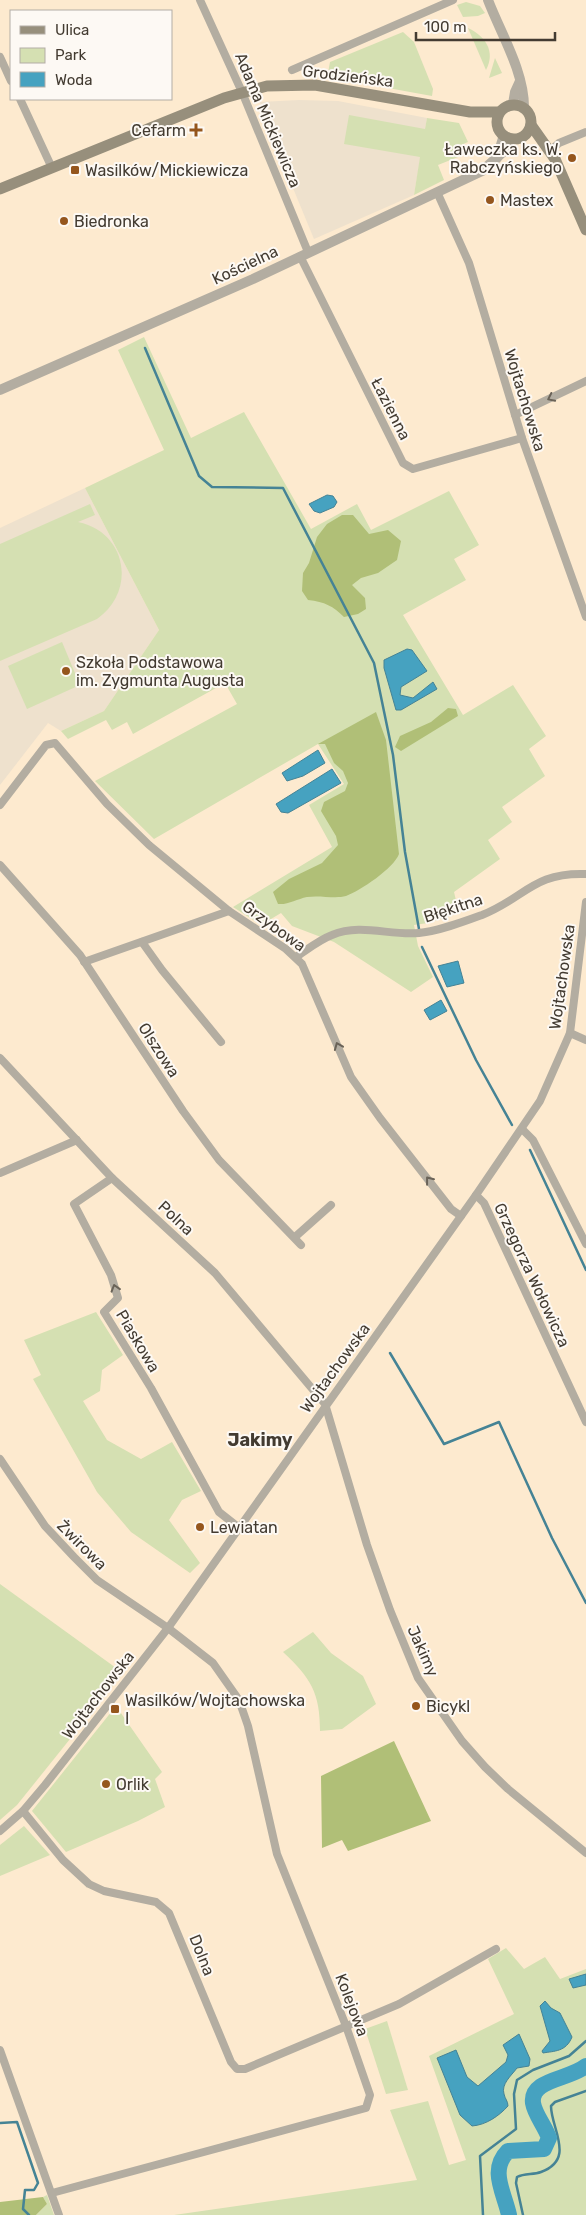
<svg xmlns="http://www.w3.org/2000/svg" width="586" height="2215" font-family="Rubik,sans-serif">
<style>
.education{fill:#eee1cd}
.green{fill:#d5e0b2}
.forest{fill:#b0bf77}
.water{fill:#46a2c0;stroke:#458395}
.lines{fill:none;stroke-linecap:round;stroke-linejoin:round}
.stream{stroke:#458395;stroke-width:2.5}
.river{stroke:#46a2c0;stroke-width:16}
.minor{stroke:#b3ada1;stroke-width:8}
.tertiary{stroke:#b3ada1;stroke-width:10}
.secondary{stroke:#978f7c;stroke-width:11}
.oneway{stroke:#6a6358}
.poi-dot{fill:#95561d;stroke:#fdf9f4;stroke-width:2}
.labels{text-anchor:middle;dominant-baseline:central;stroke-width:4;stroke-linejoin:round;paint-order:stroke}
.street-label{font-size:16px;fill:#433b31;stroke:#fdf9f4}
.poi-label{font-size:16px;fill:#433b31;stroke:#fdf9f4;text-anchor:start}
.neighbourhood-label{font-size:18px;font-weight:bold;fill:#433b31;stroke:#fdf9f4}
</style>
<rect width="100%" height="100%" fill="#fdeacf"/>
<g class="education">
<polygon points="299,100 338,101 427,118 414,195 314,239 262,113 260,102"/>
<polygon points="85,488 159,630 104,711 61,731 48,723 0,785 0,528"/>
</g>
<g class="green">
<polygon points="466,2 480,6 485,13 478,16 463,17 457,5"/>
<path d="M 468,28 C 485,36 496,51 486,70 Z"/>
<polygon points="403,32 414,42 433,89 432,96 333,78 328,73 330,62"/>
<polygon points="495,58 502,73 489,78"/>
<polygon points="349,115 425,129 427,118 459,123 468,142 454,148 458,157 438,165 444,180 414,195 420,157 344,144"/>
<polygon points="144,337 191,438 244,412 311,529 357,504 371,530 449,491 479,545 454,559 466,580 403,615 463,715 513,685 546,736 529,749 545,776 502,807 512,822 488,840 500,859 454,892 459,913 428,923 414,925 418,946 433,977 411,992 334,942 292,926 281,913 261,925 233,907 332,847 309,805 344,784 318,744 154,839 95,781 237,704 225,683 133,734 127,722 112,730 106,720 68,739 61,731 104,711 159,630 85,488 164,450 118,350"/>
<path d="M 90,504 L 95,515 L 78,522 C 127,532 137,591 97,619 L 0,661 L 0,544 Z"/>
<polygon points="62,642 80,685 27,709 8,666"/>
<polygon points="96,1312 123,1355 102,1370 100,1391 83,1401 107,1440 141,1459 172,1442 201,1491 182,1500 169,1520 200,1563 190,1573 131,1532 97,1492 33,1379 41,1375 24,1340"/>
<polygon points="0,1584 123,1673 17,1805 0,1820"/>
<path d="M 313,1632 L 331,1653 L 363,1676 L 376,1704 L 342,1729 L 320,1731 C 320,1693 311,1678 283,1652 Z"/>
<polygon points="116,1706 162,1772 155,1779 165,1807 138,1821 66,1852 32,1811"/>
<polygon points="24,1826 50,1855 0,1876 0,1845"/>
<polygon points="506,1948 524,1969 545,1957 560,1979 586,1969 586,2215 174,2215 417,2180 390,2110 428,2101 449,2165 466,2160 429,2056 514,2014 488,1959"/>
<polygon points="387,2021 408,2090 386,2094 365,2029"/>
<polygon points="47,2195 54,2215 36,2215 47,2204 43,2197"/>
</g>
<g class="forest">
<path d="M 342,515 L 353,515 L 369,534 L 388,530 L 401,541 L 397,560 L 378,573 L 361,578 L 352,585 L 365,598 L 366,609 L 358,614 L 344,617 C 333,606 325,602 308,600 L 302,591 L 303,573 L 309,563 L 317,537 L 327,524 Z"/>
<polygon points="448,708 456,709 458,716 401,751 395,747 400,736 431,722"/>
<path d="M 376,712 L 386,740 L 399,854 C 394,868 360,891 346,896 C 335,899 320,895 307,897 C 297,899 288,905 278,904 L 273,892 L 289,879 L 322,863 L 338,845 L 336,836 L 321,811 L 324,802 L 345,791 L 348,783 L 343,771 L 334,763 L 325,744 L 318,744 Z"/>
<polygon points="394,1741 431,1821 348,1851 342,1840 322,1848 321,1776"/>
<polygon points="43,2197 47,2204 36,2215 0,2215 0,2202"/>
</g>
<g class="water">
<polygon points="327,495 333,496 337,502 334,507 320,513 314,511 309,504"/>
<polygon points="407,649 412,650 427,671 401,687 400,695 413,698 433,682 437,689 401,710 396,710 384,668 384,660"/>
<polygon points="318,750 325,763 303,776 287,781 282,773"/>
<polygon points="332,769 341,783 288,813 281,812 276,804"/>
<polygon points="458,961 464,983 447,987 438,966"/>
<polygon points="441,1000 447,1011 430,1020 424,1010"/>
<polygon points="586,1974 586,1985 573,1988 569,1979"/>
<path d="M 545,2001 L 551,2008 L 560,2013 L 572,2037 C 566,2052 554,2051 543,2053 L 542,2051 L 550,2041 L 540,2006 Z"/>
<path d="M 519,2034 L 530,2059 L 529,2066 L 517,2068 C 511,2076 501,2084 504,2094 C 505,2099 508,2101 508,2106 C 499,2116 486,2125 472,2126 L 460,2115 L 437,2058 L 456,2050 L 467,2077 L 478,2086 L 506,2062 L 508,2055 L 503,2045 Z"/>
</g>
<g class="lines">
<g class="stream">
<polyline points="145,348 199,476 212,487 283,488 374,663 393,755 405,852 419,929"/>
<polyline points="422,947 476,1060 512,1125"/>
<polyline points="530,1150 586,1270"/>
<polyline points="390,1353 444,1444 499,1422 552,1538 586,1603"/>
<polyline points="0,2123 17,2122 38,2183 34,2190 25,2190 23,2209 29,2215"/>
<polyline points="483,2215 480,2156 516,2129 514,2094 517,2080 533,2070 569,2056 586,2041"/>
<path d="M 523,2215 L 516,2183 L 517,2177 C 525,2173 533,2175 541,2172 C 576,2159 551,2129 551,2106 L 555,2102 L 586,2091"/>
</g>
<path class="river" d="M 509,2215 C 504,2192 489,2170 508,2151 L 544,2149 L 549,2138 C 545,2126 535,2115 533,2103 C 530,2079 569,2080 586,2066"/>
<g class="minor">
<polyline points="200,0 242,92 308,252"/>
<polyline points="0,57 11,81"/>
<polyline points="292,70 453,0"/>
<polyline points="20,99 52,168"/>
<polyline points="550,151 559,143 586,132"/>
<polyline points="437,192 469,263 522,438 586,617"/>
<polyline points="300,256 403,463 413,469 522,438"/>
<polyline points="515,415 586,381"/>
<polyline points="0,805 46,745 55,743 107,804 149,845 229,911 286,949 302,964 351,1077 380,1118 451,1209 461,1216"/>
<polyline points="0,865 80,955 183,1111 219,1160 301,1245"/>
<polyline points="142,942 162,970 221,1042"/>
<path d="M 296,957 C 308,949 319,940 332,935 C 361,923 390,936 419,933 C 439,931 463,922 482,915 C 525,898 533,872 586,874"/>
<polyline points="84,962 229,911"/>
<polyline points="570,1033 586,1040"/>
<polyline points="0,1058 112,1178 215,1273 325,1404 367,1545 390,1610 418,1678 462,1741 485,1767 508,1789 586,1853"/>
<polyline points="522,1129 533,1140 586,1244"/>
<polyline points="0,1173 77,1140"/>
<polyline points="112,1178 74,1204 111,1275 118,1298 104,1312 151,1388 219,1512 238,1527"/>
<polyline points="476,1195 484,1203 586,1422"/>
<polyline points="295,1237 331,1205"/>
<polyline points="0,1459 45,1526 74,1557 97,1580 168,1628 213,1663 239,1700 248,1726 277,1854 346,2026 370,2095 366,2108 52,2193"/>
<polyline points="23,1811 63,1860 89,1884 104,1891 156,1902 169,1913 231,2062 237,2069 245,2069 399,2004 496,1949"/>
<polyline points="0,1831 23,1811 45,1785 168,1628 476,1195 540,1101 570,1033 586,902"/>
<polyline points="0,2050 59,2215"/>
</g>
<g class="tertiary">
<path d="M 488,0 C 501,34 524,71 524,107"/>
<polyline points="513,104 515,92 520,81"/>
<polyline points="497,158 504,135"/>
<polyline points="0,390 253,279 482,171 503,152 512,139"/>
</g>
<g class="secondary">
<circle cx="514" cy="122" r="17"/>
<polyline points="531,125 555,159 586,230"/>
<polyline points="0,189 224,98 267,86 315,85 470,112 499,112"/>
</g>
</g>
<defs><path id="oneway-chevron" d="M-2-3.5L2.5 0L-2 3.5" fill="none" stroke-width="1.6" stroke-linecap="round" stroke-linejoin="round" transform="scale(1.25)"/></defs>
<g class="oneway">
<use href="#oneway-chevron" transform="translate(551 398) rotate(154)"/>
<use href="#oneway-chevron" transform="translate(338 1046) rotate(-112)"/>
<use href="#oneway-chevron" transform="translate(429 1180) rotate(-128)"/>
<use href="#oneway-chevron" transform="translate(115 1288) rotate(-107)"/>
</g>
<g class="poi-dot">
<path d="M193.5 122.5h5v5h5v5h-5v5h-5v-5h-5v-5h5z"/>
<circle cx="572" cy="158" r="5"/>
<rect x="70" y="165" width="10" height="10" rx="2.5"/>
<circle cx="490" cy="200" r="5"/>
<circle cx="64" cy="221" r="5"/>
<circle cx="66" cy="671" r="5"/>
<circle cx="200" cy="1527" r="5"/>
<circle cx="416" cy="1706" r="5"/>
<rect x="110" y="1704" width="10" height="10" rx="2.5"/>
<circle cx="106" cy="1784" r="5"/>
</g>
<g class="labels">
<g class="street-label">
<text transform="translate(348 76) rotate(7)">Grodzieńska</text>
<text transform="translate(268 120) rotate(67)">Adama Mickiewicza</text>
<text transform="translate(245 265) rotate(-25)">Kościelna</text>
<text transform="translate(525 400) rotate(73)">Wojtachowska</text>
<text transform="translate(391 409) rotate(63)">Łazienna</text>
<text transform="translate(453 908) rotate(-18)">Błękitna</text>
<text transform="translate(274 926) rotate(36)">Grzybowa</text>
<text transform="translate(562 977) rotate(-82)">Wojtachowska</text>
<text transform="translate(159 1050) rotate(57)">Olszowa</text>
<text transform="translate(176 1218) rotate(43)">Polna</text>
<text transform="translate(532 1275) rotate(65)">Grzegorza Wołowicza</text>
<text transform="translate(138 1341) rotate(59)">Piaskowa</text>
<text transform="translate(335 1368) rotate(-54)">Wojtachowska</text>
<text transform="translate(82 1545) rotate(45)">Żwirowa</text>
<text transform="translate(423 1651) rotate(66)">Jakimy</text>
<text transform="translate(98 1695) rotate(-52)">Wojtachowska</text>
<text transform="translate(202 1955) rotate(68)">Dolna</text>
<text transform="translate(352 2005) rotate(69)">Kolejowa</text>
</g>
<g class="poi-label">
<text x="186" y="130" text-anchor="end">Cefarm</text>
<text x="562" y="149" text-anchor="end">Ławeczka ks. W.<tspan x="562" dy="18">Rabczyńskiego</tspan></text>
<text x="85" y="170">Wasilków/Mickiewicza</text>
<text x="500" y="200">Mastex</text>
<text x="74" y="221">Biedronka</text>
<text x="76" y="662">Szkoła Podstawowa<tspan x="76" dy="18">im. Zygmunta Augusta</tspan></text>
<text x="210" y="1527">Lewiatan</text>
<text x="125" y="1700">Wasilków/Wojtachowska<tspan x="125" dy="18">I</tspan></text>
<text x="426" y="1706">Bicykl</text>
<text x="116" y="1784">Orlik</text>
</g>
<g class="neighbourhood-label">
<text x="260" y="1440">Jakimy</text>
</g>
</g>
<rect x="10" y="10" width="162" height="90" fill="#fdf9f4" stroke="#b3ada6"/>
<rect x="20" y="26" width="25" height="8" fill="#978f7c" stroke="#b3ada6"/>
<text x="55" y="35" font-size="15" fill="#433b31">Ulica</text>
<rect x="20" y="48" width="25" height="15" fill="#d5e0b2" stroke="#b3ada6"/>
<text x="55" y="60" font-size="15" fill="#433b31">Park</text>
<rect x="20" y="72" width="25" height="15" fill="#46a2c0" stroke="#b3ada6"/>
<text x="55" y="85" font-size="15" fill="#433b31">Woda</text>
<path d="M416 32v8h139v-8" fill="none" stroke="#433b31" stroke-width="2.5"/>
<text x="424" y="32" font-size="15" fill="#433b31" stroke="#fdf9f4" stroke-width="4" paint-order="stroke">100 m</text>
</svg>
